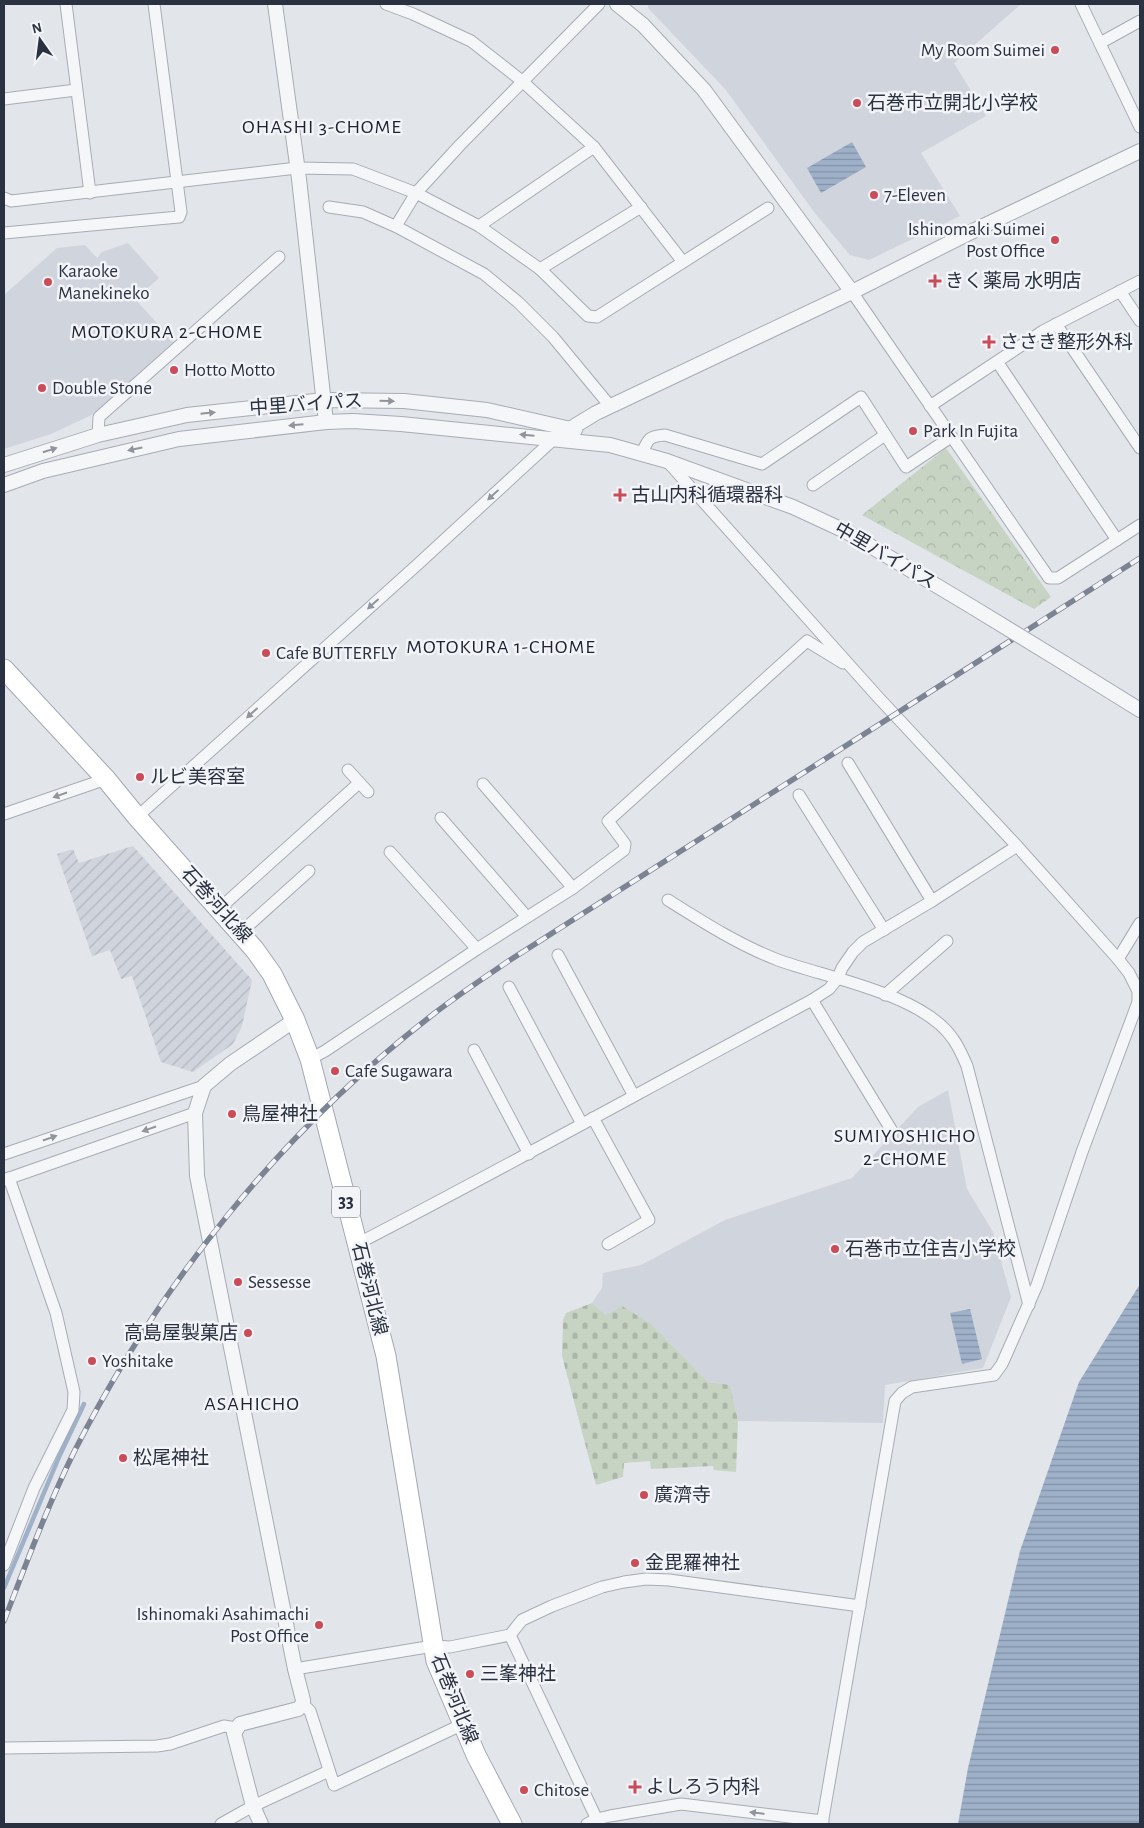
<svg xmlns="http://www.w3.org/2000/svg" width="1144" height="1828" font-family="'Alegreya Sans','Noto Sans JP',sans-serif">
<style>
.built{fill:#d0d4dc}
.industrial{fill:url(#industrial-furrows)}
.forest{fill:url(#forest-crowns)}
.cemetery{fill:url(#cemetery-stones)}
.water{fill:url(#water-rules)}
.lines{fill:none;stroke-linecap:round;stroke-linejoin:round}
.stream{stroke:#9eb1c9;stroke-width:4.5}
.minor-casing{stroke:#a7acb4;stroke-width:13}
.tertiary-casing{stroke:#a7acb4;stroke-width:16}
.primary-casing{stroke:#a2a8b5;stroke-width:21}
.minor{stroke:#f5f6f8;stroke-width:11}
.tertiary{stroke:#f5f6f8;stroke-width:14}
.primary{stroke:#fff;stroke-width:19}
.rail-casing{stroke:#7c8393;stroke-width:5.5}
.rail{stroke:#f2f4f7;stroke-width:4;stroke-dasharray:11;stroke-linecap:butt}
.tertiary-bridge-casing{stroke:#a7acb4;stroke-width:16;stroke-linecap:butt}
.tertiary-bridge{stroke:#f5f6f8;stroke-width:14}
.oneway{fill:#90949c}
.poi-dot{fill:#ca4c58;stroke:#f2f4f7;stroke-width:2}
.labels{text-anchor:middle;dominant-baseline:central;stroke-width:5;stroke-linejoin:round;paint-order:stroke}
.shield{fill:#f2f4f7;stroke:#666c78;stroke-width:1}
.shield-label{font-size:18px;font-weight:bold;fill:#2a3241}
.poi-label{font-size:19px;fill:#2a3241;stroke:#f2f4f7;text-anchor:start}
.street-label{font-size:19px;fill:#2a3241;stroke:#f2f4f7}
.neighbourhood-label{font-size:20px;letter-spacing:1px;fill:#1d2332;stroke:#f2f4f7}
</style>
<defs>
<pattern id="industrial-furrows" width="10" height="10" patternUnits="userSpaceOnUse" patternTransform="scale(1.25)"><rect width="10" height="10" fill="#d0d4dc"/><path d="M-1 1l2-2M0 10L10 0M9 11l2-2" fill="none" stroke="#b3b6be"/></pattern>
<pattern id="forest-crowns" width="20" height="18" patternUnits="userSpaceOnUse" patternTransform="scale(1.25)"><rect width="20" height="18" fill="#c7d4c3"/><path d="M2 6a3 3 0 1 1 6 0M12 15a3 3 0 1 1 6 0" fill="none" stroke="#abb6a9"/></pattern>
<pattern id="cemetery-stones" width="16" height="16" patternUnits="userSpaceOnUse" patternTransform="scale(1.25)"><rect width="16" height="16" fill="#c7d4c3"/><path d="M2 7V4a2 2 0 0 1 4 0v3zM10 15v-3a2 2 0 0 1 4 0v3z" fill="#abb6a9"/></pattern>
<pattern id="water-rules" width="6" height="5" patternUnits="userSpaceOnUse" patternTransform="scale(1.25)"><rect width="6" height="5" fill="#9eb1c9"/><path d="M0 2.5h6" fill="none" stroke="#8191a5"/></pattern>
</defs>
<rect width="100%" height="100%" fill="#e2e5ea"/>
<g class="built">
<polygon points="648,4 1021,4 954,63 986,116 921,153 960,216 869,260 850,255 814,212 726,90 648,8"/>
<polygon points="128,243 159,278 135,299 175,343 98,412 51,434 4,449 4,295 57,248 85,245 97,258 102,252"/>
<polygon points="948,1090 967,1189 993,1232 1011,1297 983,1368 885,1385 883,1423 738,1421 730,1385 708,1382 651,1324 606,1315 592,1303 602,1288 603,1273 641,1265 725,1220 852,1178 918,1107"/>
</g>
<polygon class="industrial" points="133,846 252,980 242,1026 233,1044 193,1072 161,1062 132,976 121,979 110,950 92,956 57,854 73,849 79,863"/>
<polygon class="forest" points="946,448 1051,597 1034,609 862,515"/>
<polygon class="cemetery" points="592,1303 606,1315 622,1306 651,1324 708,1382 730,1385 738,1421 736,1472 714,1470 713,1466 651,1469 650,1461 624,1463 623,1477 596,1485 562,1356 563,1320 566,1313"/>
<g class="water">
<polygon points="852,142 866,167 821,193 807,168"/>
<polygon points="1140,1284 1140,1824 958,1824 968,1768 1020,1551 1079,1382"/>
<polygon points="970,1309 982,1359 962,1364 950,1313"/>
</g>
<g class="lines">
<polyline class="stream" points="4,1588 59,1457 84,1404"/>
<defs>
<g id="minor">
<polyline points="66,4 90,193"/>
<polyline points="386,4 413,14 471,41 522,81 594,147 683,262"/>
<polyline points="1081,4 1140,127"/>
<polyline points="1100,43 1140,21"/>
<polyline points="4,99 76,90"/>
<polyline points="4,198 11,201 297,168 353,169 416,193 479,226 540,269 588,316 597,317 768,208"/>
<polyline points="329,207 363,212 397,227 484,274 518,302 553,337 610,406"/>
<polyline points="396,226 416,193 460,145 599,4"/>
<polyline points="479,226 594,147"/>
<polyline points="4,233 179,217 181,212 154,4"/>
<polyline points="540,269 641,207"/>
<polyline points="1120,291 1140,321"/>
<polyline points="852,292 1049,578 1058,578 1140,525"/>
<polyline points="1056,324 1140,448"/>
<polyline points="998,363 1117,540"/>
<polyline points="930,406 1043,331 1140,281"/>
<polyline points="98,435 99,417 279,257"/>
<path d="M 642,453 C 648,439 649,436 665,435 L 762,464 L 861,397 L 906,467 L 951,437"/>
<polyline points="667,461 877,696 1017,846 1118,959 1129,973 1138,991 1138,1002 1082,1152 1037,1285 1002,1364 994,1375 912,1387 902,1393 895,1401 822,1824"/>
<polyline points="813,485 885,435"/>
<polyline points="848,763 932,901"/>
<polyline points="348,770 368,792"/>
<polyline points="483,784 573,888"/>
<polyline points="799,795 884,930"/>
<polyline points="4,814 106,779"/>
<polyline points="137,817 417,565 555,438"/>
<polyline points="441,818 527,917"/>
<polyline points="390,852 477,949"/>
<path d="M 668,900 C 703,922 739,945 778,960 C 827,978 923,994 953,1039 C 959,1047 963,1057 967,1066 L 1029,1305"/>
<polyline points="219,909 359,783"/>
<polyline points="240,933 309,871"/>
<polyline points="558,955 634,1096"/>
<polyline points="1118,959 1140,923"/>
<polyline points="509,987 582,1124"/>
<polyline points="885,995 947,941"/>
<polyline points="812,1000 892,1131"/>
<polyline points="474,1050 529,1154"/>
<polyline points="310,1059 325,1051 477,949 573,888 624,850 625,844 608,821 807,641 843,663"/>
<polyline points="593,1118 649,1220 608,1244"/>
<polyline points="4,1154 204,1086"/>
<polyline points="4,1180 195,1113"/>
<path d="M 357,1244 C 510,1165 660,1081 812,1000 L 829,989 L 838,978 L 842,968 L 853,952 L 863,942 L 932,901 L 1017,846"/>
<polyline points="4,1565 34,1488 73,1410 74,1392 56,1313 9,1178"/>
<polyline points="510,1635 599,1824"/>
<polyline points="295,1669 433,1646 450,1647 510,1635 522,1620 552,1606 602,1587 624,1582 646,1579 669,1580 860,1606"/>
<polyline points="303,1704 310,1711 312,1717 334,1785 463,1724"/>
<polyline points="4,1748 157,1746 170,1744 224,1726 236,1728"/>
<polyline points="221,1824 253,1806 329,1771"/>
<polyline points="587,1824 597,1819 610,1816 681,1804 823,1821"/>
</g>
<g id="tertiary">
<polyline points="275,4 299,179 326,422"/>
<polyline points="617,4 643,25 704,90 852,292"/>
<polyline points="555,438 596,413 852,292 973,231 1140,151"/>
<polyline points="4,465 98,435 187,415 324,400 404,401 487,410 575,430"/>
<polyline points="4,485 43,471 179,439 326,422 353,421 401,424 610,445 667,461 793,507 847,532 974,608"/>
<polyline points="1064,663 1140,710"/>
<polyline points="261,1824 253,1806 234,1733 240,1724 298,1709 303,1704 303,1700 295,1669 197,1176 195,1113 204,1086 230,1064 295,1020"/>
</g>
<polyline id="primary" points="4,669 106,779 137,817 255,950 272,974 295,1020 310,1059 386,1356 436,1661 476,1755 512,1824"/>
</defs>
<use href="#minor" class="minor-casing"/>
<use href="#tertiary" class="tertiary-casing"/>
<use href="#primary" class="primary-casing"/>
<use href="#minor" class="minor"/>
<use href="#tertiary" class="tertiary"/>
<use href="#primary" class="primary"/>
<defs>
<path id="rail" d="M 4,1621 C 26,1564 47,1507 74,1452 C 160,1283 281,1132 431,1016 C 455,997 481,980 507,962 L 1140,558"/>
</defs>
<use href="#rail" class="rail-casing"/>
<use href="#rail" class="rail"/>
<defs>
<polyline id="tertiary-bridge" points="974,608 1064,663"/>
</defs>
<use href="#tertiary-bridge" class="tertiary-bridge-casing"/>
<use href="#tertiary-bridge" class="tertiary-bridge"/>
</g>
<defs><path id="oneway-solid" d="M-6-.8H1V-3.2L6.5 0L1 3.2V.8H-6Z" transform="scale(1.25)"/></defs>
<g class="oneway">
<use href="#oneway-solid" transform="translate(387 401) rotate(1)"/>
<use href="#oneway-solid" transform="translate(208 413) rotate(-6)"/>
<use href="#oneway-solid" transform="translate(296 425) rotate(175)"/>
<use href="#oneway-solid" transform="translate(527 435) rotate(-175)"/>
<use href="#oneway-solid" transform="translate(135 449) rotate(168)"/>
<use href="#oneway-solid" transform="translate(50 450) rotate(-17)"/>
<use href="#oneway-solid" transform="translate(493 495) rotate(137)"/>
<use href="#oneway-solid" transform="translate(373 604) rotate(138)"/>
<use href="#oneway-solid" transform="translate(252 713) rotate(138)"/>
<use href="#oneway-solid" transform="translate(60 795) rotate(161)"/>
<use href="#oneway-solid" transform="translate(149 1129) rotate(161)"/>
<use href="#oneway-solid" transform="translate(50 1138) rotate(-19)"/>
<use href="#oneway-solid" transform="translate(757 1813) rotate(-173)"/>
</g>
<g class="poi-dot">
<circle cx="1055" cy="50" r="5"/>
<circle cx="857" cy="103" r="5"/>
<circle cx="874" cy="195" r="5"/>
<circle cx="1055" cy="240" r="5"/>
<path d="M932.5 273.5h5v5h5v5h-5v5h-5v-5h-5v-5h5z"/>
<circle cx="48" cy="282" r="5"/>
<path d="M986.5 334.5h5v5h5v5h-5v5h-5v-5h-5v-5h5z"/>
<circle cx="174" cy="370" r="5"/>
<circle cx="42" cy="388" r="5"/>
<circle cx="913" cy="431" r="5"/>
<path d="M617.5 487.5h5v5h5v5h-5v5h-5v-5h-5v-5h5z"/>
<circle cx="266" cy="653" r="5"/>
<circle cx="140" cy="777" r="5"/>
<circle cx="335" cy="1071" r="5"/>
<circle cx="232" cy="1114" r="5"/>
<circle cx="835" cy="1249" r="5"/>
<circle cx="238" cy="1282" r="5"/>
<circle cx="248" cy="1333" r="5"/>
<circle cx="92" cy="1361" r="5"/>
<circle cx="123" cy="1458" r="5"/>
<circle cx="644" cy="1495" r="5"/>
<circle cx="635" cy="1563" r="5"/>
<circle cx="319" cy="1625" r="5"/>
<circle cx="470" cy="1674" r="5"/>
<path d="M632.5 1779.5h5v5h5v5h-5v5h-5v-5h-5v-5h5z"/>
<circle cx="524" cy="1790" r="5"/>
</g>
<g class="labels">
<rect class="shield" x="332" y="1186.5" width="28" height="31" rx="4"/>
<g class="shield-label">
<text x="346" y="1202">33</text>
</g>
<g class="poi-label">
<text x="1045" y="50" text-anchor="end">My Room Suimei</text>
<text x="867" y="103">石巻市立開北小学校</text>
<text x="884" y="195">7-Eleven</text>
<text x="1045" y="229" text-anchor="end">Ishinomaki Suimei<tspan x="1045" dy="22">Post Office</tspan></text>
<text x="58" y="271">Karaoke<tspan x="58" dy="22">Manekineko</tspan></text>
<text x="945" y="281">きく薬局 水明店</text>
<text x="1000" y="342">ささき整形外科</text>
<text x="184" y="370">Hotto Motto</text>
<text x="52" y="388">Double Stone</text>
<text x="923" y="431">Park In Fujita</text>
<text x="631" y="495">古山内科循環器科</text>
<text x="276" y="653">Cafe BUTTERFLY</text>
<text x="150" y="777">ルビ美容室</text>
<text x="345" y="1071">Cafe Sugawara</text>
<text x="242" y="1114">鳥屋神社</text>
<text x="845" y="1249">石巻市立住吉小学校</text>
<text x="248" y="1282">Sessesse</text>
<text x="238" y="1333" text-anchor="end">高島屋製菓店</text>
<text x="102" y="1361">Yoshitake</text>
<text x="133" y="1458">松尾神社</text>
<text x="654" y="1495">廣濟寺</text>
<text x="645" y="1563">金毘羅神社</text>
<text x="309" y="1614" text-anchor="end">Ishinomaki Asahimachi<tspan x="309" dy="22">Post Office</tspan></text>
<text x="480" y="1674">三峯神社</text>
<text x="646" y="1787">よしろう内科</text>
<text x="534" y="1790">Chitose</text>
</g>
<g class="street-label">
<text transform="translate(306 405) rotate(-4)">中里バイパス</text>
<text transform="translate(885 556) rotate(30)">中里バイパス</text>
<text transform="translate(216 905) rotate(48)">石巻河北線</text>
<text transform="translate(369 1289) rotate(76)">石巻河北線</text>
<text transform="translate(454 1699) rotate(68)">石巻河北線</text>
</g>
<g class="neighbourhood-label">
<text x="322" y="127">OHASHI 3-CHOME</text>
<text x="167" y="332">MOTOKURA 2-CHOME</text>
<text x="501" y="647">MOTOKURA 1-CHOME</text>
<text x="905" y="1136">SUMIYOSHICHO<tspan x="905" dy="23">2-CHOME</tspan></text>
<text x="252" y="1404">ASAHICHO</text>
</g>
</g>
<rect width="1144" height="1828" fill="none" stroke="#2a3241" stroke-width="10"/>
<g transform="translate(40 40) rotate(346)" stroke="#f2f4f7" stroke-width="4" paint-order="stroke">
<path d="M0-4L9 19L0 12L-9 19Z" fill="#2a3241"/>
<text y="-8" font-size="14" font-weight="bold" text-anchor="middle" fill="#2a3241">N</text>
</g>
</svg>
